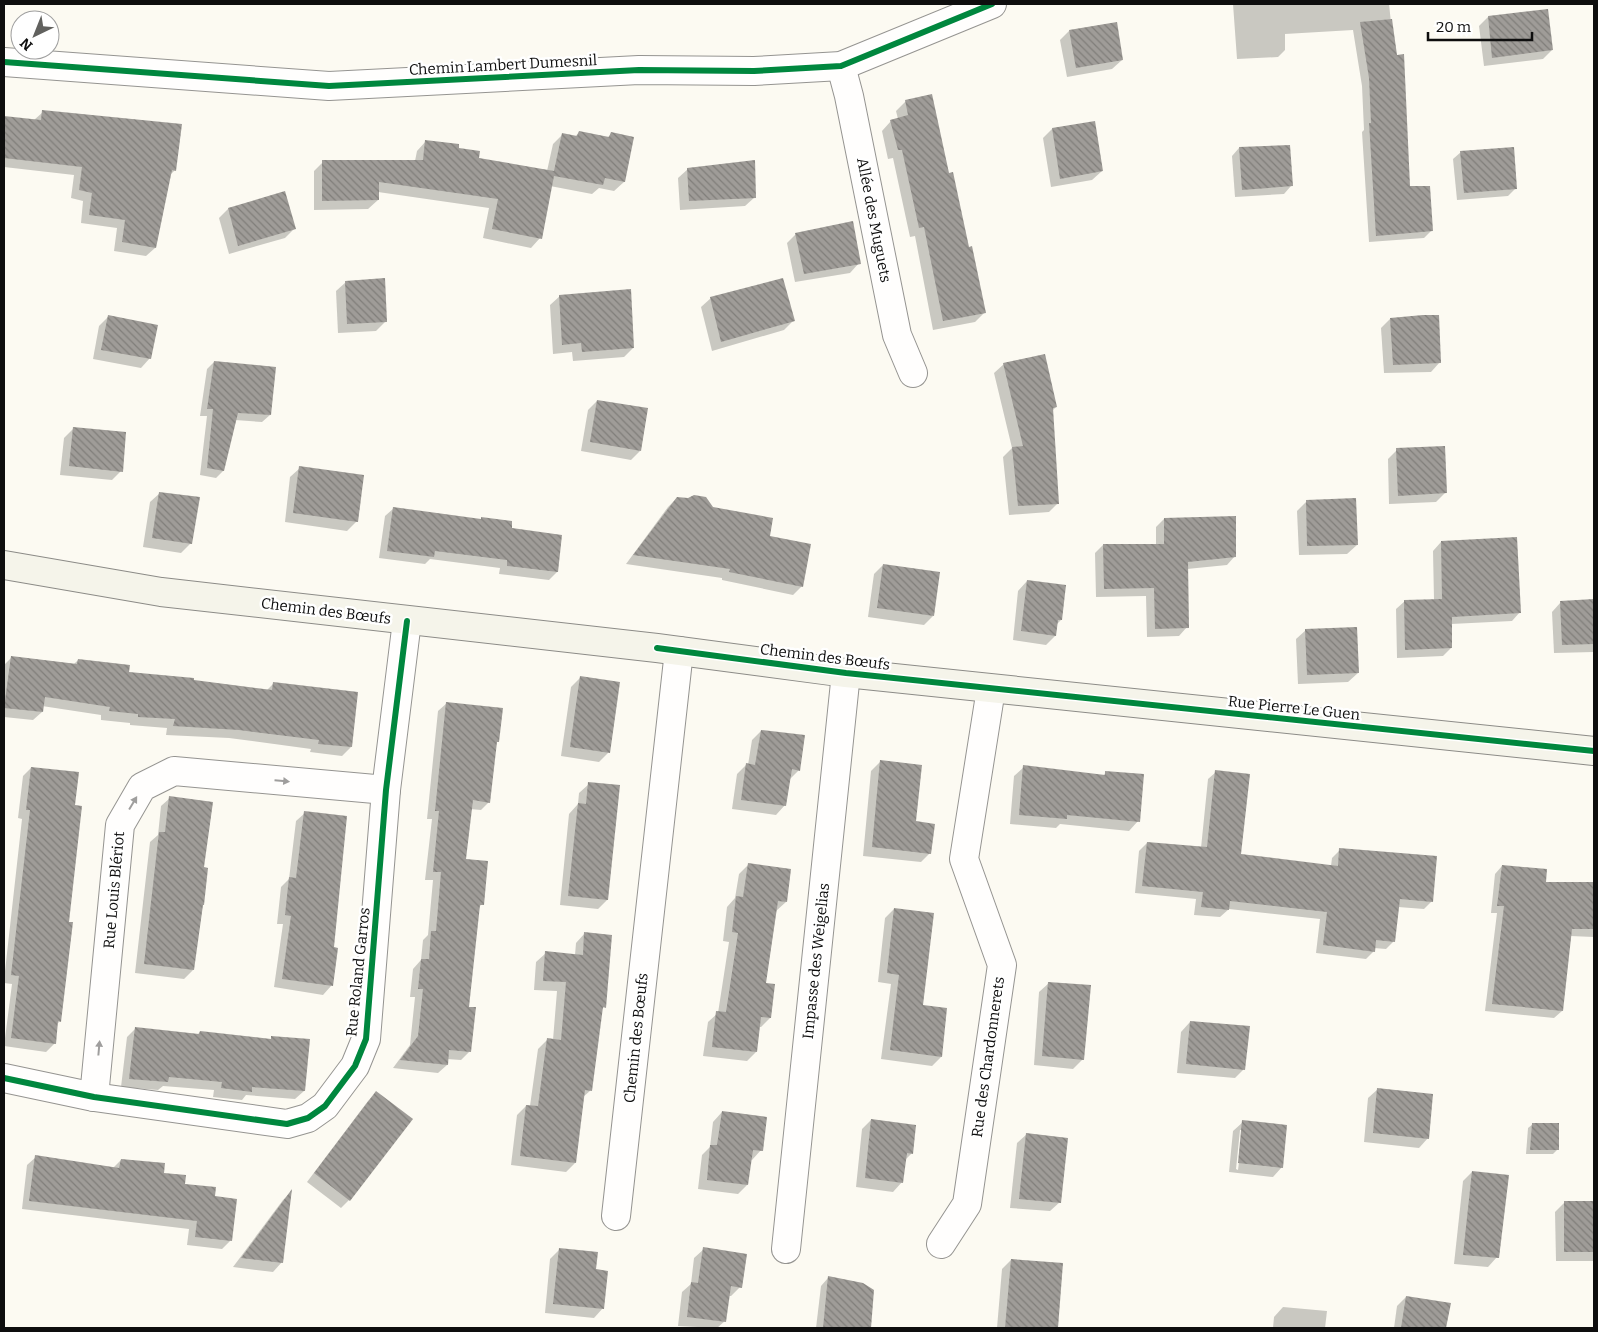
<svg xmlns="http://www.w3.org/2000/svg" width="1598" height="1332" font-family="Bitter,serif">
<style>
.shadow{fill:#0003;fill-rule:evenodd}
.building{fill:url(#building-back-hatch)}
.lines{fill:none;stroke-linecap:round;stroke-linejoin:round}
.street-casing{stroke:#959491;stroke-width:30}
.secondary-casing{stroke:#8c8b87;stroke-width:30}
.street{stroke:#fffefd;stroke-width:28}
.secondary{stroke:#f5f4ea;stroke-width:28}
.cycleway-casing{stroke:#fff;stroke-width:9}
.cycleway{stroke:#00873e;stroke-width:6}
.oneway{fill:#9f9e9d}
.labels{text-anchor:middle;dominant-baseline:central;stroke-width:5;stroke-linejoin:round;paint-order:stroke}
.street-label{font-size:15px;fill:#0e0e0e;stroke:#fff}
</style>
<defs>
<pattern id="building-back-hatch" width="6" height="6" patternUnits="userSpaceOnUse" patternTransform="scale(1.25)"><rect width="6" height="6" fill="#9f9c98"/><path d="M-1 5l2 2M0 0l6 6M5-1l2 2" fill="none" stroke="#807e7a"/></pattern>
</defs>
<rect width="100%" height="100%" fill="#fcfaf2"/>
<g class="shadow">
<polygon points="1233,4 1389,4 1409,188 1431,231 1424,238 1369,242 1362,132 1364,130 1362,86 1353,30 1285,34 1285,50 1278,57 1237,59"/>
<polygon points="1488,17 1552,50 1543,59 1484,66 1479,26"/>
<polygon points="1069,31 1122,60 1112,69 1067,77 1060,40"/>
<polygon points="906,101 948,174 984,313 975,322 933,330 915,236 910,237 893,158 888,159 882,131 891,121 898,119 896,111"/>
<polygon points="43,112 175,170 170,175 155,248 146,256 114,251 117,228 81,223 83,201 71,198 74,175 4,167 4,117 34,120"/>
<polygon points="1052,129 1102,171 1092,180 1051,187 1043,138"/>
<polygon points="579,132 607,138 611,134 624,182 614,191 599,188 592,194 550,186 540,238 531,248 483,238 489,208 378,192 378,200 368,209 314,210 314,171 323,162 415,161 417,151 426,141 458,149 478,159 547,171 553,144 562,135 575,137"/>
<polygon points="1289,146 1291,186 1284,194 1235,197 1232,156 1239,148"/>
<polygon points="1461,152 1516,188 1508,196 1457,200 1453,159"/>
<polygon points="688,169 755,197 745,206 680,210 678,178"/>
<polygon points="228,209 294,229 285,238 229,254 219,218"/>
<polygon points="796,234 859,263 850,273 795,282 787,243"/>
<polygon points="346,282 385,322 376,331 338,333 336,291"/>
<polygon points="560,296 633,348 624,357 573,361 572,352 553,354 550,305"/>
<polygon points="711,298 793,321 784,330 712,351 701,307"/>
<polygon points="108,317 150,358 141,368 93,359 99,326"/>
<polygon points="1390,319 1440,362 1431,372 1384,373 1381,328"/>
<polygon points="214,362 270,415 262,422 235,420 223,471 216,478 200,475 207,416 200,416 207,369"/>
<polygon points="1004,364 1056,407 1052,411 1058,503 1049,512 1009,515 1003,457 1012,448 994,373"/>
<polygon points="597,401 640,451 631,460 581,451 588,410"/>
<polygon points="73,429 121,471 112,480 60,475 64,438"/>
<polygon points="1397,450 1446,492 1436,502 1389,504 1388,459"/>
<polygon points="300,468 357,521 347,531 285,522 290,477"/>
<polygon points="160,493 191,543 181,553 143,547 150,502"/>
<polygon points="677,498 713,509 769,537 802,586 793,595 722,580 722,578 626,564 668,507"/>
<polygon points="1306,502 1357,545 1347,554 1299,555 1297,511"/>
<polygon points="394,508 510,530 561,536 557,572 549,580 499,574 500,568 430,559 425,564 379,558 385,516"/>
<polygon points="1164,519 1235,556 1227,565 1187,569 1187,627 1179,636 1147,637 1146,596 1096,597 1095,553 1103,545 1156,545 1156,527"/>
<polygon points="1441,542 1520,612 1512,621 1451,624 1451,648 1443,656 1397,658 1396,609 1405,601 1434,600 1433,551"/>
<polygon points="883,565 933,616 924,625 868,617 874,574"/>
<polygon points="1027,581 1061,620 1057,624 1055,636 1046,645 1013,640 1018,591"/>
<polygon points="1594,601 1594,652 1554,653 1552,612 1561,602"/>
<polygon points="1306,630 1358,673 1348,682 1298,684 1296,639"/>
<polygon points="11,658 73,665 78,660 128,673 267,690 273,684 351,747 342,756 310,752 311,749 229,738 166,735 167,728 130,725 130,723 101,720 101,715 42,706 42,712 33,720 4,717 4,665"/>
<polygon points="580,678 609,752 599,762 561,756 571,687"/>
<polygon points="447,703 498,741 495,744 489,802 481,810 470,809 465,860 482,904 478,908 467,1008 470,1051 461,1060 447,1059 447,1065 438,1073 393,1068 410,1045 415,997 410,997 413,969 421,960 423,940 428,935 433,880 425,880 432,819 427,819 438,711"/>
<polygon points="761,731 799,770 789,780 785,805 776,815 732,809 737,774 746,765 748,765 752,740"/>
<polygon points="881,761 930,853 921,862 863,856 871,771"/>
<polygon points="1024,767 1103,776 1106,772 1138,821 1129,831 1060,824 1056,828 1010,824 1014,776"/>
<polygon points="31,768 68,923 60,1021 57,1024 55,1043 46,1052 4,1046 12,984 4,983 4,980 22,819 18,818 23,776"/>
<polygon points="1216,772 1240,856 1331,866 1332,858 1340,850 1432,901 1424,909 1398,907 1394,941 1386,949 1374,948 1374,951 1366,959 1316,953 1320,919 1229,909 1220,917 1194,915 1196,899 1135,893 1139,851 1147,843 1201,848 1208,779"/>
<polygon points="589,784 607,900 598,909 560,905 569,814 578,804 579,793"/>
<polygon points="170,798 203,868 203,905 202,907 193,970 184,979 135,973 150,842 158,835 161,806"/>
<polygon points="305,813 332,948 337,949 331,986 323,995 274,987 283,924 277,924 281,887 289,879 296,821"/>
<polygon points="749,864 786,902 776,911 765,984 770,1018 761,1027 759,1027 756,1052 747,1061 703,1056 708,1022 718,1013 729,942 723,941 727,907 735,898 739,874"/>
<polygon points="1502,866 1545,883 1594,884 1594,937 1570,936 1562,1011 1554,1018 1485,1011 1497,913 1491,913 1495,874"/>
<polygon points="894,909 922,1006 941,1057 932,1066 881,1059 891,984 878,982 885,918"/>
<polygon points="585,933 604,1007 601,1010 591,1090 582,1098 575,1163 566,1172 511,1165 517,1115 526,1106 530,1106 538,1049 548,1039 553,1040 557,991 534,990 536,962 546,953 575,955 576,943"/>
<polygon points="1049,983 1083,1059 1073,1069 1034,1065 1039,992"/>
<polygon points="1190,1022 1244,1069 1235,1078 1177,1073 1181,1032"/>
<polygon points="136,1028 197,1035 200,1032 270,1040 272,1037 304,1091 295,1099 246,1095 242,1100 213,1097 214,1090 163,1086 158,1090 121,1087 127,1037"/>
<polygon points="1378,1089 1428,1138 1419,1148 1364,1142 1368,1098"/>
<polygon points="377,1093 349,1200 341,1208 307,1182 368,1101"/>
<polygon points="722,1112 761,1150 752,1160 750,1159 747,1185 738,1194 698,1189 702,1155 710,1147 713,1122"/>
<polygon points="871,1120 912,1153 905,1160 902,1182 893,1192 856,1187 862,1129"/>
<path d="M 1243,1122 L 1282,1167 L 1273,1177 L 1229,1172 L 1233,1131 ZM 1240,1130 L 1243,1130 L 1238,1170 L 1236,1169 Z"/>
<polygon points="1533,1124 1557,1150 1553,1154 1526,1154 1528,1128"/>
<polygon points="1027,1134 1060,1202 1050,1211 1010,1208 1017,1143"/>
<polygon points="36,1157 113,1168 121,1160 163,1174 183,1185 214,1197 231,1240 222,1249 187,1245 189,1229 22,1209 27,1165"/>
<polygon points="1472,1172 1497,1257 1488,1267 1454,1264 1463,1181"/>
<polygon points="290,1193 282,1262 273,1272 233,1267 283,1200"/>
<polygon points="1565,1202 1594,1202 1594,1261 1556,1261 1555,1212"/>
<polygon points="704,1249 740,1287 731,1296 728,1296 725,1321 717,1328 678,1326 682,1292 691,1284 694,1258"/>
<polygon points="559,1250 594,1271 603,1308 594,1318 545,1313 550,1259"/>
<polygon points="1011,1260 1062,1264 1057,1328 997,1328 1002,1269"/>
<polygon points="828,1278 873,1290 870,1328 816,1328 821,1286"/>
<polygon points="1406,1297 1449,1304 1445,1328 1394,1328 1397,1306"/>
<polygon points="1283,1307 1327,1311 1325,1328 1273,1328 1274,1317"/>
</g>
<g class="building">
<polygon points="1548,9 1553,50 1492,58 1488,16"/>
<polygon points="1392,19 1397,55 1404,54 1410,186 1430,186 1433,231 1376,236 1369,123 1371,123 1369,78 1360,22"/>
<polygon points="1117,22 1123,60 1076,68 1069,30"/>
<polygon points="932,94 949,173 953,172 969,247 972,246 986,313 943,321 924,227 919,228 902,150 898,150 890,120 908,115 905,100"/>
<polygon points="42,110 182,124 176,171 172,170 156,248 122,242 125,220 89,215 92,193 79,190 82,167 4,158 4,116 41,120"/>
<polygon points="1095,121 1103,171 1060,179 1052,128"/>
<polygon points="579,131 609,137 611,132 634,137 625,182 605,178 603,185 554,176 542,239 492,229 498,199 379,182 379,200 322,201 322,160 423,160 425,140 459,144 459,148 480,151 479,158 554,171 562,133 577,136"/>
<polygon points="1290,145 1293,186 1242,190 1239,147"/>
<polygon points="1514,147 1517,189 1464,193 1460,151"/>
<polygon points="755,160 756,198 689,201 687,168"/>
<polygon points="285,191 296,229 238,246 228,208"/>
<polygon points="853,221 861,264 804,274 795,233"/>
<polygon points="385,278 387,322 347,324 345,281"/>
<polygon points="783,278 795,321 721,342 710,297"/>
<polygon points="631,289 634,348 582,352 581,343 562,345 559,295"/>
<polygon points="108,315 158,325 151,359 101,350"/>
<polygon points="1423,315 1439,315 1441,363 1393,365 1390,318"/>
<polygon points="1045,354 1057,407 1053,408 1059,504 1018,506 1012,447 1023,446 1003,363"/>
<polygon points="214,361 276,367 271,415 238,413 224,471 207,468 213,409 207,409"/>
<polygon points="597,400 648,408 641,451 590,442"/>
<polygon points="73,427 126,432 123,472 69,466"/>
<polygon points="1445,446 1447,493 1398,496 1396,448"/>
<polygon points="299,466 364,475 358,522 293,513"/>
<polygon points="159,492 200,497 192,544 152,538"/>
<polygon points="694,495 706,497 713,507 773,518 770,536 811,544 803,587 729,572 730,569 633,555 677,497 688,498"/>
<polygon points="1356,498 1358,545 1307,546 1306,500"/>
<polygon points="393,507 481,519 481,517 512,521 512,528 562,535 558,572 507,566 507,560 435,551 434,557 387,551"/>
<polygon points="1236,516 1236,557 1188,562 1189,628 1155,629 1154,588 1104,589 1103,544 1164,544 1164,518"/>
<polygon points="1517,537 1521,613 1452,617 1452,648 1405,650 1404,600 1442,599 1441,541"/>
<polygon points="883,564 940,572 934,616 877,608"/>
<polygon points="1027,580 1066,585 1062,620 1058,620 1056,636 1021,631"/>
<polygon points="1594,599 1594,644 1562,645 1560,601"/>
<polygon points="1357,627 1359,673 1307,675 1305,629"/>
<polygon points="11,656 77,664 78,659 130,665 129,672 194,678 194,680 272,690 273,682 358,692 352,747 318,744 319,740 239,730 173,726 175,719 138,717 138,714 109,711 110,707 45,697 43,712 4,708"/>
<polygon points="580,676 620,682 610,753 570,747"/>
<polygon points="446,702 503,708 499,742 497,742 490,803 473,800 466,859 488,861 484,905 480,905 469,1007 476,1007 471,1052 449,1050 448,1065 400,1060 418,1036 423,989 418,989 421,959 429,959 431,931 436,931 441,872 433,872 439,811 435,811"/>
<polygon points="761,730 805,735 800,771 792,769 786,806 741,800 746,763 755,765"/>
<polygon points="880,760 922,765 916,821 935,824 931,854 872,847"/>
<polygon points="1023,765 1105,775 1105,771 1144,774 1140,822 1067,815 1067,819 1019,815"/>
<polygon points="31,767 79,772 75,805 82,806 69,922 73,922 61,1022 58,1021 56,1044 11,1038 19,976 11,975 30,810 26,810"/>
<polygon points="1215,770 1250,774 1241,854 1338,866 1339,848 1437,856 1433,902 1400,899 1395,942 1376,940 1375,952 1323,945 1327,912 1230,901 1229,910 1201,907 1203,892 1142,886 1147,842 1207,847"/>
<polygon points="588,782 620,785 608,900 568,896 578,803 586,804"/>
<polygon points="169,796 213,802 204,867 208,868 204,905 203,905 194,970 144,964 159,832 165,832"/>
<polygon points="304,811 347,816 334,947 338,948 333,986 282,979 291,916 285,915 289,877 296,878"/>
<polygon points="748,863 791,869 787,902 778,901 766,983 775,984 771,1018 761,1017 757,1052 712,1047 716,1011 726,1012 738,933 732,932 736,896 743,897"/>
<polygon points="1502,865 1547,869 1546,882 1594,882 1594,929 1572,929 1563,1011 1492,1004 1504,906 1497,906"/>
<polygon points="894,908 934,913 923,1005 947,1008 942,1057 890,1050 899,975 887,973"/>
<polygon points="584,932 612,935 606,1008 603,1007 592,1091 585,1090 576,1163 520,1156 526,1105 538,1106 547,1038 561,1040 566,982 543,981 545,951 583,955"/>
<polygon points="1048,982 1091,985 1084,1060 1042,1056"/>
<polygon points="1190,1021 1250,1026 1245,1070 1186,1064"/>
<polygon points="135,1027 199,1034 200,1031 271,1039 271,1036 310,1039 305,1091 252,1087 252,1092 221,1088 222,1082 169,1077 168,1082 129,1079"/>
<polygon points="1377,1088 1433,1094 1429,1139 1373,1133"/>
<polygon points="376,1091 413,1119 350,1201 314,1173"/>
<polygon points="722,1111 767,1117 763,1151 753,1150 748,1185 707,1180 710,1145 717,1145"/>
<polygon points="871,1119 916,1125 913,1154 907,1153 903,1183 865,1178"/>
<polygon points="1242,1120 1287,1125 1283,1168 1238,1163"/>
<polygon points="1532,1123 1559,1123 1559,1150 1530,1150"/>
<polygon points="1026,1133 1068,1138 1061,1203 1019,1199"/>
<polygon points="35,1155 119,1168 121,1159 165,1163 164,1173 186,1175 185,1184 216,1187 215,1196 237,1199 232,1241 195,1237 197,1221 29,1201"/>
<polygon points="1472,1171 1509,1175 1499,1258 1463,1255"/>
<polygon points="292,1189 283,1263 241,1258"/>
<rect x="1564" y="1201" width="30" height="51"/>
<polygon points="703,1247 747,1254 742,1288 731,1286 726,1322 687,1317 691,1282 698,1283"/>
<polygon points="559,1248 598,1252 596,1269 608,1271 604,1309 553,1304"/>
<polygon points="1011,1259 1063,1263 1058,1328 1005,1328"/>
<polygon points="828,1276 863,1283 874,1290 871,1328 823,1328"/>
<polygon points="1406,1296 1451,1303 1446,1328 1401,1328"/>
</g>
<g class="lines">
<defs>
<g id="street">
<polyline points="4,62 329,86 639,70 754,71 841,66 992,4"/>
<polyline points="841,66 849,96 897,335 913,373"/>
<polyline points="4,1078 94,1097 287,1124 308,1118 325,1106 355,1066 366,1039 386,790 407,621"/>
<polyline points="94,1097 120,825 142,787 174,771 386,790"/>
<polyline points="616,1216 679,651"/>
<polyline points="941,1244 967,1204 1002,965 964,859 991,689"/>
<polyline points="786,1249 846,673"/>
</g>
<polyline id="secondary" points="4,565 161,592 657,648 846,673 1594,751"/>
</defs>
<use href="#street" class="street-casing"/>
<use href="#secondary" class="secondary-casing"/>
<use href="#street" class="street"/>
<use href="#secondary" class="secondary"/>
<defs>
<g id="cycleway">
<polyline points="4,62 329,86 639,70 754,71 841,66 992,4"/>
<polyline points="657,648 846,673 1594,751"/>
<polyline points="4,1078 94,1097 287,1124 308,1118 325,1106 355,1066 366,1039 386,790 407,621"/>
</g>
</defs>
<use href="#cycleway" class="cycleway-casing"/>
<use href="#cycleway" class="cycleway"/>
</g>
<defs><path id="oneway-solid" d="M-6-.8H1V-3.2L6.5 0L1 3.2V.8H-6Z" transform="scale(1.25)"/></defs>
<g class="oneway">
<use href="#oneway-solid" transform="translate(282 781) rotate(5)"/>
<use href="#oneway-solid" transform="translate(133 803) rotate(-59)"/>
<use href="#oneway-solid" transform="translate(99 1048) rotate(-85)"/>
</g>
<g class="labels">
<g class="street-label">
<text transform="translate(503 65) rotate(-3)">Chemin Lambert Dumesnil</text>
<text transform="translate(874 220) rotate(79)">Allée des Muguets</text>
<text transform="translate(326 611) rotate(7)">Chemin des Bœufs</text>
<text transform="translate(825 657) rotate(7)">Chemin des Bœufs</text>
<text transform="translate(1294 708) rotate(6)">Rue Pierre Le Guen</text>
<text transform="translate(114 890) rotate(-85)">Rue Louis Blériot</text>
<text transform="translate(816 961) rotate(-84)">Impasse des Weigelias</text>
<text transform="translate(358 972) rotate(-84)">Rue Roland Garros</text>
<text transform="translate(636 1038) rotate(-84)">Chemin des Bœufs</text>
<text transform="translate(988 1057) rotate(-82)">Rue des Chardonnerets</text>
</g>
</g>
<rect width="1598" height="1332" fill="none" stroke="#0e0e0e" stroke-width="10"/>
<g transform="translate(35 35) rotate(223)"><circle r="24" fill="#ffffff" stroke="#9f9f9f"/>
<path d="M0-4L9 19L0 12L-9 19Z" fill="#61615e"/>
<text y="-8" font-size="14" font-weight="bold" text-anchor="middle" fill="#0e0e0e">N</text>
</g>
<path d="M1428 32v8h104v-8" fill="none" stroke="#0e0e0e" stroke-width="2.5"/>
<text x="1436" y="32" font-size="15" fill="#0e0e0e" stroke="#ffffff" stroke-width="4" paint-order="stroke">20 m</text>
</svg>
